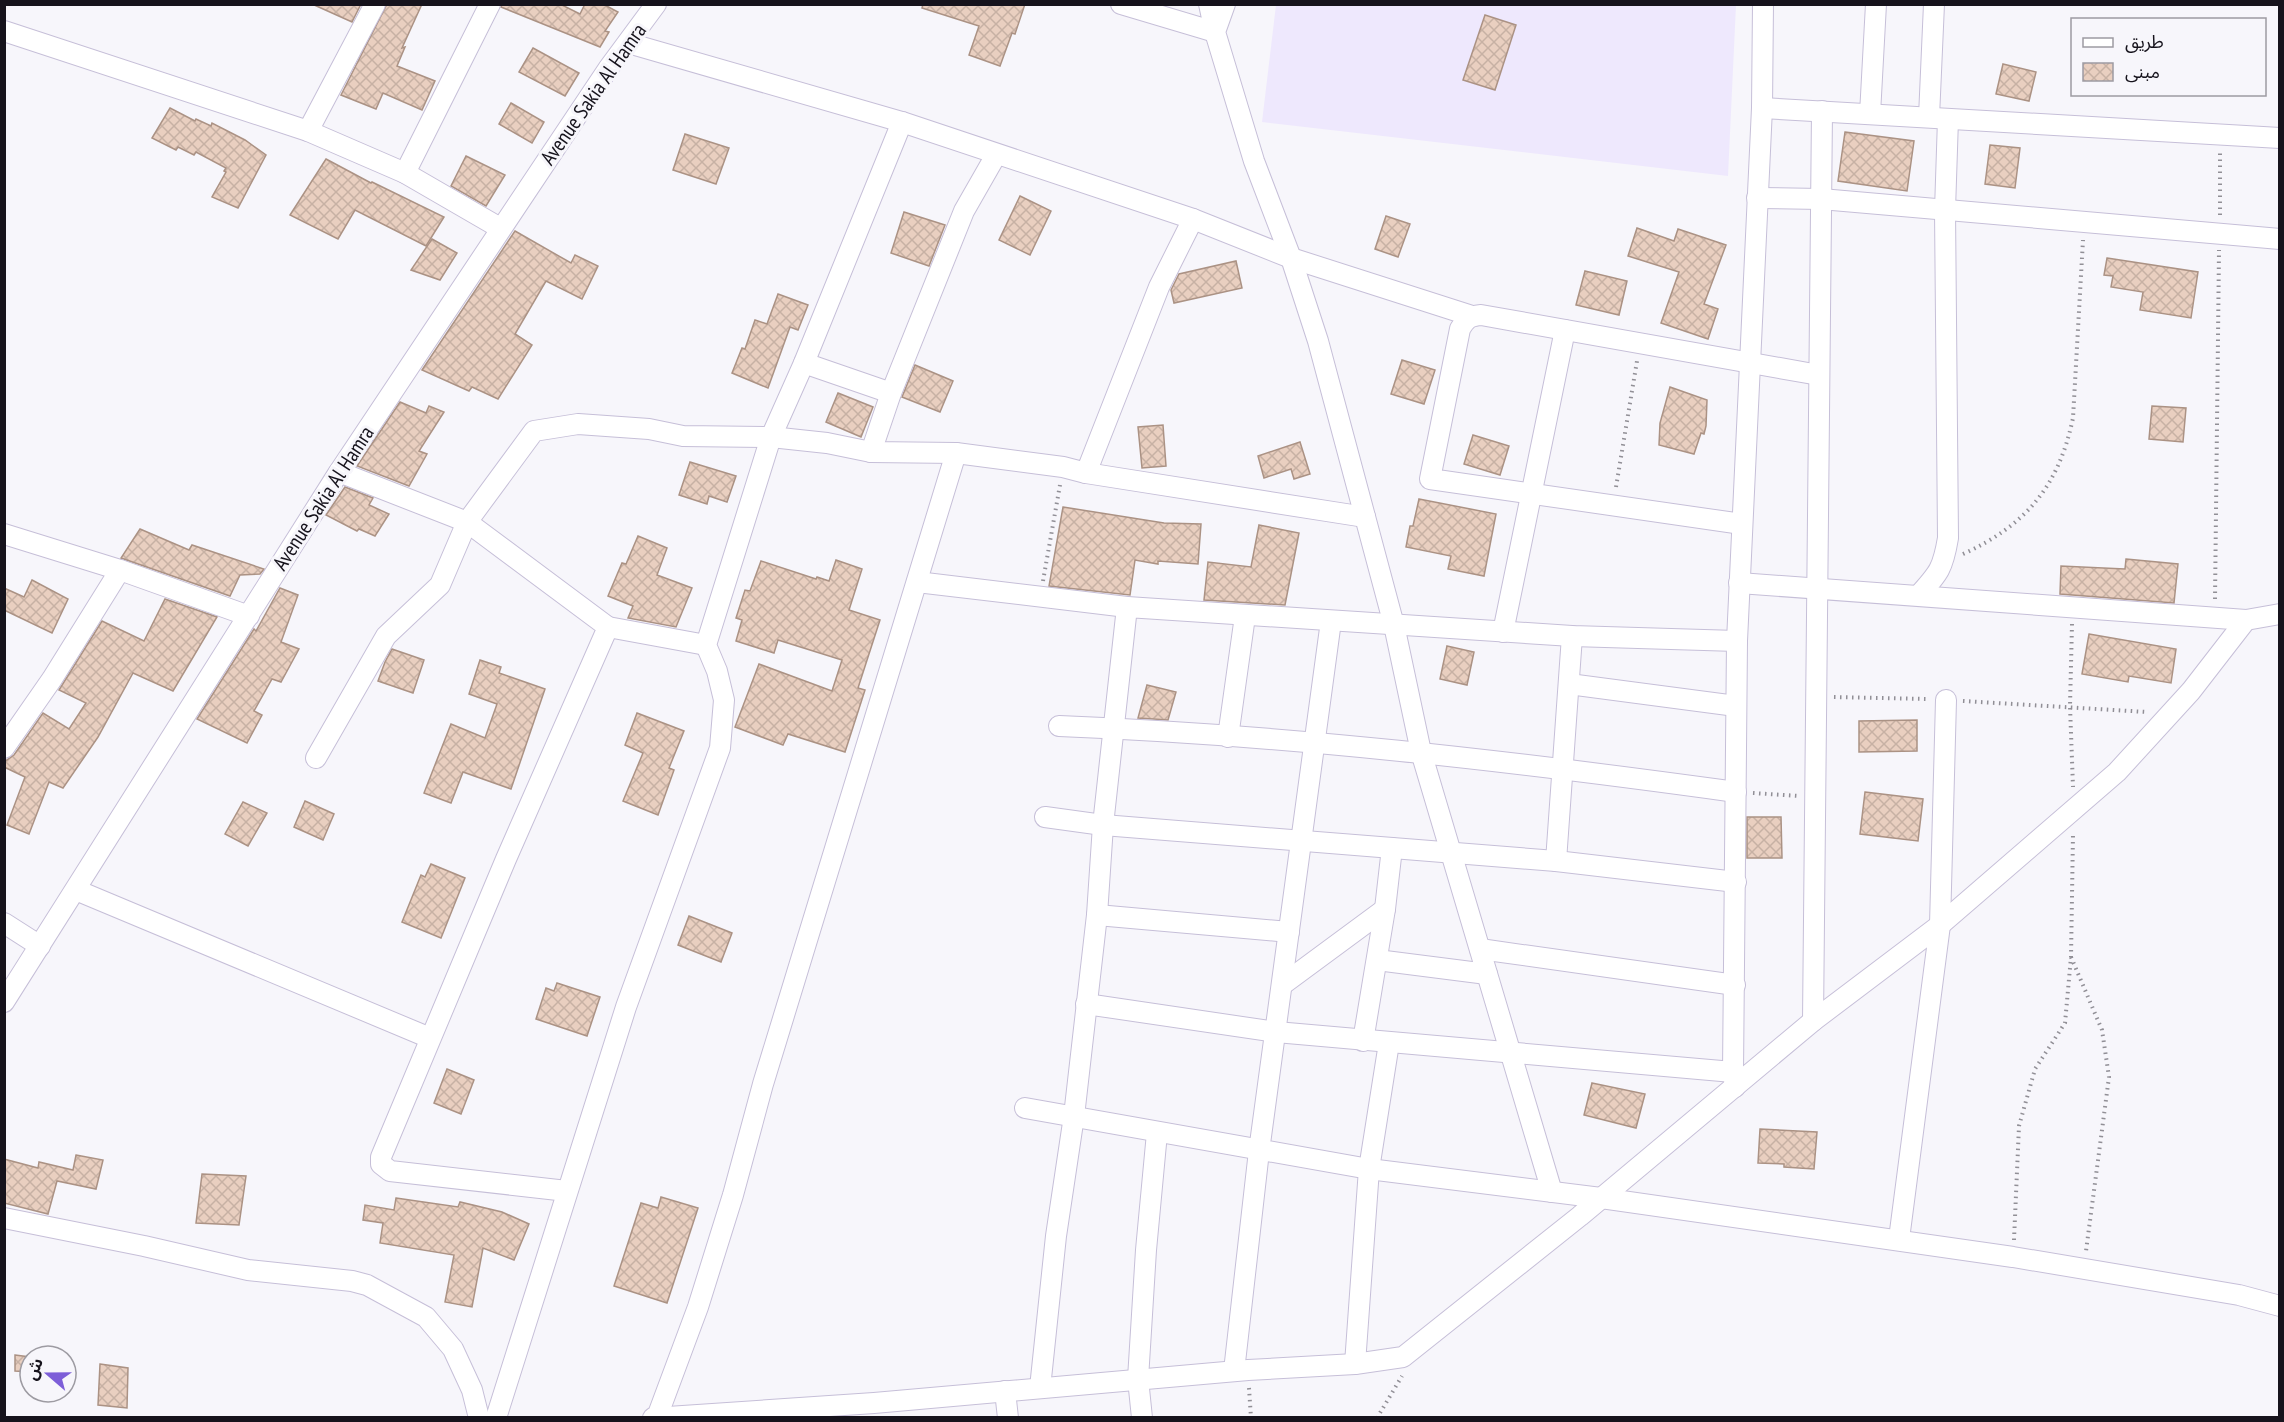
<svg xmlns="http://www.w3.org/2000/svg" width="2284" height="1422" font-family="'PT Sans Narrow','Noto Sans Arabic',sans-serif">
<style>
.built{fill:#eee8fd}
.building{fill:url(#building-cross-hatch);stroke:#ab9284;stroke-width:1.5}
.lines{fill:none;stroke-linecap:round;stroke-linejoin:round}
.street-casing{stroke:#c6bfd8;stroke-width:22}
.path{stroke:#918f96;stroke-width:4;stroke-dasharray:1.5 4.5;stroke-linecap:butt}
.street{stroke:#fff;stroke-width:20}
.labels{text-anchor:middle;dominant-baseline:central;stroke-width:6;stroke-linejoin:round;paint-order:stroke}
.street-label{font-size:21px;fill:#16131c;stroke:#f7f6fb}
</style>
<defs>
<pattern id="building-cross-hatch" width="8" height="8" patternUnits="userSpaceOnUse" patternTransform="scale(1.5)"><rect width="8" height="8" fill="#e9cfc0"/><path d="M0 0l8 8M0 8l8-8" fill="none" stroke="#c7b1a4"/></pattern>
</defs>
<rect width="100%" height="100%" fill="#f7f6fb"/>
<polygon class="built" points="1276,5 1736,5 1728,176 1262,122"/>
<g class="building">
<polygon points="312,4 361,4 352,22"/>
<polygon points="387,4 422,4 402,48 405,47 397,66 435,81 422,110 383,93 376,109 341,95"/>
<polygon points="502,4 560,4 580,14 585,4 603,4 618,12 605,31 609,32 600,47 501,7"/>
<polygon points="923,4 1025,4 1015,34 1012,33 1000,66 969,55 979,26 922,8"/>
<polygon points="1485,15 1516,25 1495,90 1463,80"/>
<polygon points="533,48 579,73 565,96 519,72"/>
<polygon points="2003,64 2036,72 2029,101 1996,94"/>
<polygon points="511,103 544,122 532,143 499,124"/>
<polygon points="170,108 195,121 196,119 211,126 212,123 245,140 266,155 238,208 212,197 226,172 224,171 226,168 196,152 194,155 178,147 176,150 152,138"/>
<polygon points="1845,132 1914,141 1907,191 1838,181"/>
<polygon points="685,134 729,148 716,184 673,170"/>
<polygon points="1990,145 2020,148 2015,188 1985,184"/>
<polygon points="466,156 505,175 486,206 451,186"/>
<polygon points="326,159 371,183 372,182 444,217 426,246 355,210 338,239 290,215"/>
<polygon points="1020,196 1051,211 1030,255 999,240"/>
<polygon points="904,212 945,225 929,266 891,253"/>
<polygon points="1386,216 1410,224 1398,257 1375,249"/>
<polygon points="1637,228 1674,241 1678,229 1726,245 1704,304 1718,309 1708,339 1661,323 1679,272 1628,256"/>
<polygon points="515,231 571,263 575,255 598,266 582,299 546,281 515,334 532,345 498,399 472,387 469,391 422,370"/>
<polygon points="432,239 457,253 440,280 411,270"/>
<polygon points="2107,258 2198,272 2191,318 2140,310 2143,292 2111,287 2113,276 2104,275"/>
<polygon points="1236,261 1242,288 1174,303 1171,290 1179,274"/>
<polygon points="1585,271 1627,281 1619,315 1576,305"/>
<polygon points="778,294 808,305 798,330 790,327 768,388 732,373 742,348 745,349 755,320 767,324"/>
<polygon points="1402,360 1435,370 1424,404 1391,394"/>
<polygon points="915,365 953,381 940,412 902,397"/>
<polygon points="1670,387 1707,400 1706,426 1704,434 1701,433 1694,454 1659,445 1660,423"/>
<polygon points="838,393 873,407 861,437 826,422"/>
<polygon points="400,402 426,413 429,406 444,412 419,451 427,454 409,486 357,466"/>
<polygon points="2152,406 2186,408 2183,442 2149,439"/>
<polygon points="1163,425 1166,466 1142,468 1138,427"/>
<polygon points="1473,435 1509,446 1500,475 1464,464"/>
<polygon points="1300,442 1310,474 1294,479 1291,469 1264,478 1258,456"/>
<polygon points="690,462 736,476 727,502 709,496 707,504 679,495"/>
<polygon points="345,487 373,498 369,505 389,514 375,536 359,529 357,531 326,515"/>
<polygon points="1419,499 1496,514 1484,576 1448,569 1451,556 1406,547 1410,526 1413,526"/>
<polygon points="1063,507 1164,523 1201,524 1198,564 1158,561 1158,564 1135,560 1130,595 1049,586"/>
<polygon points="1259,525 1299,533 1285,605 1204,600 1208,562 1251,567"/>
<polygon points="140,529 189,550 192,545 264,569 260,574 240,575 230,596 121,558"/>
<polygon points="638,536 667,548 657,575 692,588 676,627 628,618 633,606 608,596 622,563 626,564"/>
<polygon points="2126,559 2178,564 2174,603 2060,594 2061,566 2125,569"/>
<polygon points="836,560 862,569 849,610 880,620 858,688 865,690 845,752 788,734 783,745 735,727 759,664 832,691 842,660 778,640 774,653 736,641 742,620 736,618 745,590 750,591 761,561 816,579 817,577 829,581"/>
<polygon points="32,580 68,599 52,633 4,610 4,588 24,597"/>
<polygon points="280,588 298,595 281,642 299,649 281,682 272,679 254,711 262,715 247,743 197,719 254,629 256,631"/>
<polygon points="165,599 217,617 173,691 133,673 98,737 63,788 49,782 29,834 7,825 25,777 4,767 4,762 14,755 43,713 69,729 86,703 59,690 102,621 144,641"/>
<polygon points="2089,634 2176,649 2171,683 2129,676 2128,682 2082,674"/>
<polygon points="1447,646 1474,652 1467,685 1440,679"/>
<polygon points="392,649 424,660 413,693 378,681 385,662"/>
<polygon points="480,660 501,667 499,673 545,689 511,789 463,772 451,803 424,793 451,724 485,738 497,704 469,694"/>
<polygon points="1147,685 1176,692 1168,720 1138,718"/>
<polygon points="637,713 684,731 669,768 674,770 658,815 623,801 643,753 625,745"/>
<polygon points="1917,720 1917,751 1859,752 1859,721"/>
<polygon points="1865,792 1923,799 1918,841 1860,834"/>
<polygon points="305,801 334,814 323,840 294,827"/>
<polygon points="243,802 267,813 248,846 225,834"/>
<polygon points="1747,817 1781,817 1782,858 1747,858"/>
<polygon points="431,864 465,878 441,938 402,922 421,875 425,877"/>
<polygon points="689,916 732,933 721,962 678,945"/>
<polygon points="557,983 600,997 587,1036 536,1019 546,988 554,991"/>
<polygon points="447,1069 474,1080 461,1114 434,1103"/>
<polygon points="1592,1083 1645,1094 1636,1128 1584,1115"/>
<polygon points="1760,1129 1817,1132 1814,1169 1784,1167 1784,1164 1758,1163"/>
<polygon points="76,1155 103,1160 96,1189 57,1181 48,1214 4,1203 4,1159 38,1168 39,1162 73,1170"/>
<polygon points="202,1174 246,1176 239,1225 196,1223"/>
<polygon points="661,1197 698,1208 667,1303 614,1286 641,1203 658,1208"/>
<polygon points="396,1198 458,1207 460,1202 502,1212 529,1224 514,1260 483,1248 472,1307 445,1302 454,1255 380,1243 383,1223 363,1220 365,1205 394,1210"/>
<polygon points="15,1355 30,1357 30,1372 15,1371"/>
<polygon points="100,1364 128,1368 127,1408 98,1405"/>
</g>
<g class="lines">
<defs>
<g id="street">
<polyline points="1121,4 1215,32 1209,4"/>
<polyline points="1225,4 1215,32 1254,161 1291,258 1318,341 1394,625 1421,752 1552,1192"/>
<polyline points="4,31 308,131 405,173 500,228"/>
<polyline points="628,43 902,122 1193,219 1291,258 1472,316"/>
<polyline points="1762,108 2280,138"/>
<polyline points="1870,114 1876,4"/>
<polyline points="1929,117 1934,4"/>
<polyline points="308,131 375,4"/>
<polyline points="405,173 490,4"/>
<polyline points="1757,198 1821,199 2280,239"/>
<polyline points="804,363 891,393"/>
<polyline points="871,452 891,393 964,211 996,155"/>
<polyline points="339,472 467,522 608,627 506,859 381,1157 381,1164 390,1171 567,1191"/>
<polyline points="1086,473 1365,517"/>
<path d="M 1742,524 L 1430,479 L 1460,329 C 1466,319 1469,316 1481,315 L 1819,375"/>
<polyline points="4,534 120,570 249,616"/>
<polyline points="917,582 1127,607"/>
<polyline points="1739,583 2246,620 2280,614"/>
<path d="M 1919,595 C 1939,573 1943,568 1948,538 L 1945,210 L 1948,119"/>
<polyline points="608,627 706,645"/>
<polyline points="1503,632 1565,330"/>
<polyline points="1737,641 1762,108 1763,4"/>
<polyline points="1569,684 1736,706"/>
<path d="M 1059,726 C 1286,735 1511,761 1736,792"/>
<polyline points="1228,737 1245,616"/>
<polyline points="4,748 52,679 120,570"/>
<polyline points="316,758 386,636 440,585 467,522 534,431 578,424 649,429 683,436 771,437 827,443 871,452 956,453 1063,467 1086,473 1159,287 1193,219"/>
<polyline points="1045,817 1103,825 1556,861 1736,882"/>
<polyline points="1556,861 1572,636"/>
<polyline points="76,890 430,1038"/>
<polyline points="1097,915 1289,932"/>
<polyline points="4,923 40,946"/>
<polyline points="1480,949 1735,985"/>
<polyline points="1377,960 1487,974"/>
<polyline points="1282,985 1385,909"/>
<polyline points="4,1002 339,472 608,69 656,4"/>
<polyline points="1086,1004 1276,1032 1733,1072"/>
<polyline points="1813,1021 1822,111"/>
<polyline points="1363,1041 1385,909 1392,848"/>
<polyline points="1025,1108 1369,1169 1601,1198 2013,1257 2239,1295 2280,1306"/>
<polyline points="4,1218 144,1246 248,1270 352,1281 367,1285 426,1317 453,1349 472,1390 479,1418"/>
<polyline points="1899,1239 1940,925 1946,700"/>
<polyline points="1355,1364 1369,1169 1389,1043"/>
<polyline points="1234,1371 1259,1151 1331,621"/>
<polyline points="1040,1388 1056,1236 1074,1116 1097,915 1103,825 1127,607 1572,636 1737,641 1733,1072 1735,1087"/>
<polyline points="1005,1391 1008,1418"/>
<polyline points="657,1417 698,1307 733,1195 763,1084 956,453"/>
<polyline points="496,1418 626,1007 720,748 724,700 717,671 706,645 771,437 804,363 902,122"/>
<polyline points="653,1418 874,1403 1248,1370 1355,1364 1403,1357 1580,1216 1813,1021 1940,925 2117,772 2191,691 2246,620"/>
<polyline points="1142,1418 1138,1379 1146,1250 1157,1133"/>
</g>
</defs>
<use href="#street" class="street-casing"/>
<g class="path">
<polyline points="2220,215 2220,151"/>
<polyline points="1616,487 1637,361"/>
<path d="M 1963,554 C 2027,525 2059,485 2073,418 L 2083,240"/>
<polyline points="1043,581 1060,485"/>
<polyline points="2215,599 2219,250"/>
<polyline points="2072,624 2070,706 2073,787"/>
<polyline points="1834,697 1929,699"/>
<polyline points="1963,701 2147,712"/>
<polyline points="1753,793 1799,796"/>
<polyline points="2071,957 2102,1030 2109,1077 2086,1251"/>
<polyline points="2014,1240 2019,1126 2035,1069 2065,1023 2071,957 2073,834"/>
<polyline points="1249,1388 1251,1418"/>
<polyline points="1377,1418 1402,1376"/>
</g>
<use href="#street" class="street"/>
</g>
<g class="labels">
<g class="street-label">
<text transform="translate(593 94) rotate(-55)">Avenue Sakia Al Hamra</text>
<text transform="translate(323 498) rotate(-57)">Avenue Sakia Al Hamra</text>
</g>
</g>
<rect width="2284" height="1422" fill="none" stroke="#16131c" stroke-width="12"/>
<rect x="2071" y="18" width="195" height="78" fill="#f7f6fb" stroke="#9d9ba2" stroke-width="1.5"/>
<rect x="2083" y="38" width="30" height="9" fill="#ffffff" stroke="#9d9ba2" stroke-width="1.5"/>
<text x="2125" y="48" font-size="18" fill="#16131c">طريق</text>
<rect x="2083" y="63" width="30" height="18" fill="url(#building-cross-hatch)" stroke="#9d9ba2" stroke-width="1.5"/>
<text x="2125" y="78" font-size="18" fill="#16131c">مبنى</text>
<g transform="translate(48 1374) rotate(290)"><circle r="28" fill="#f7f6fb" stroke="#9d9ba2" stroke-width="1.5"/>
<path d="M0-4.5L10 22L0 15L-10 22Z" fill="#7d5ed8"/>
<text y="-9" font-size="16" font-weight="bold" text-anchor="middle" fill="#16131c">ش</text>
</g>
</svg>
